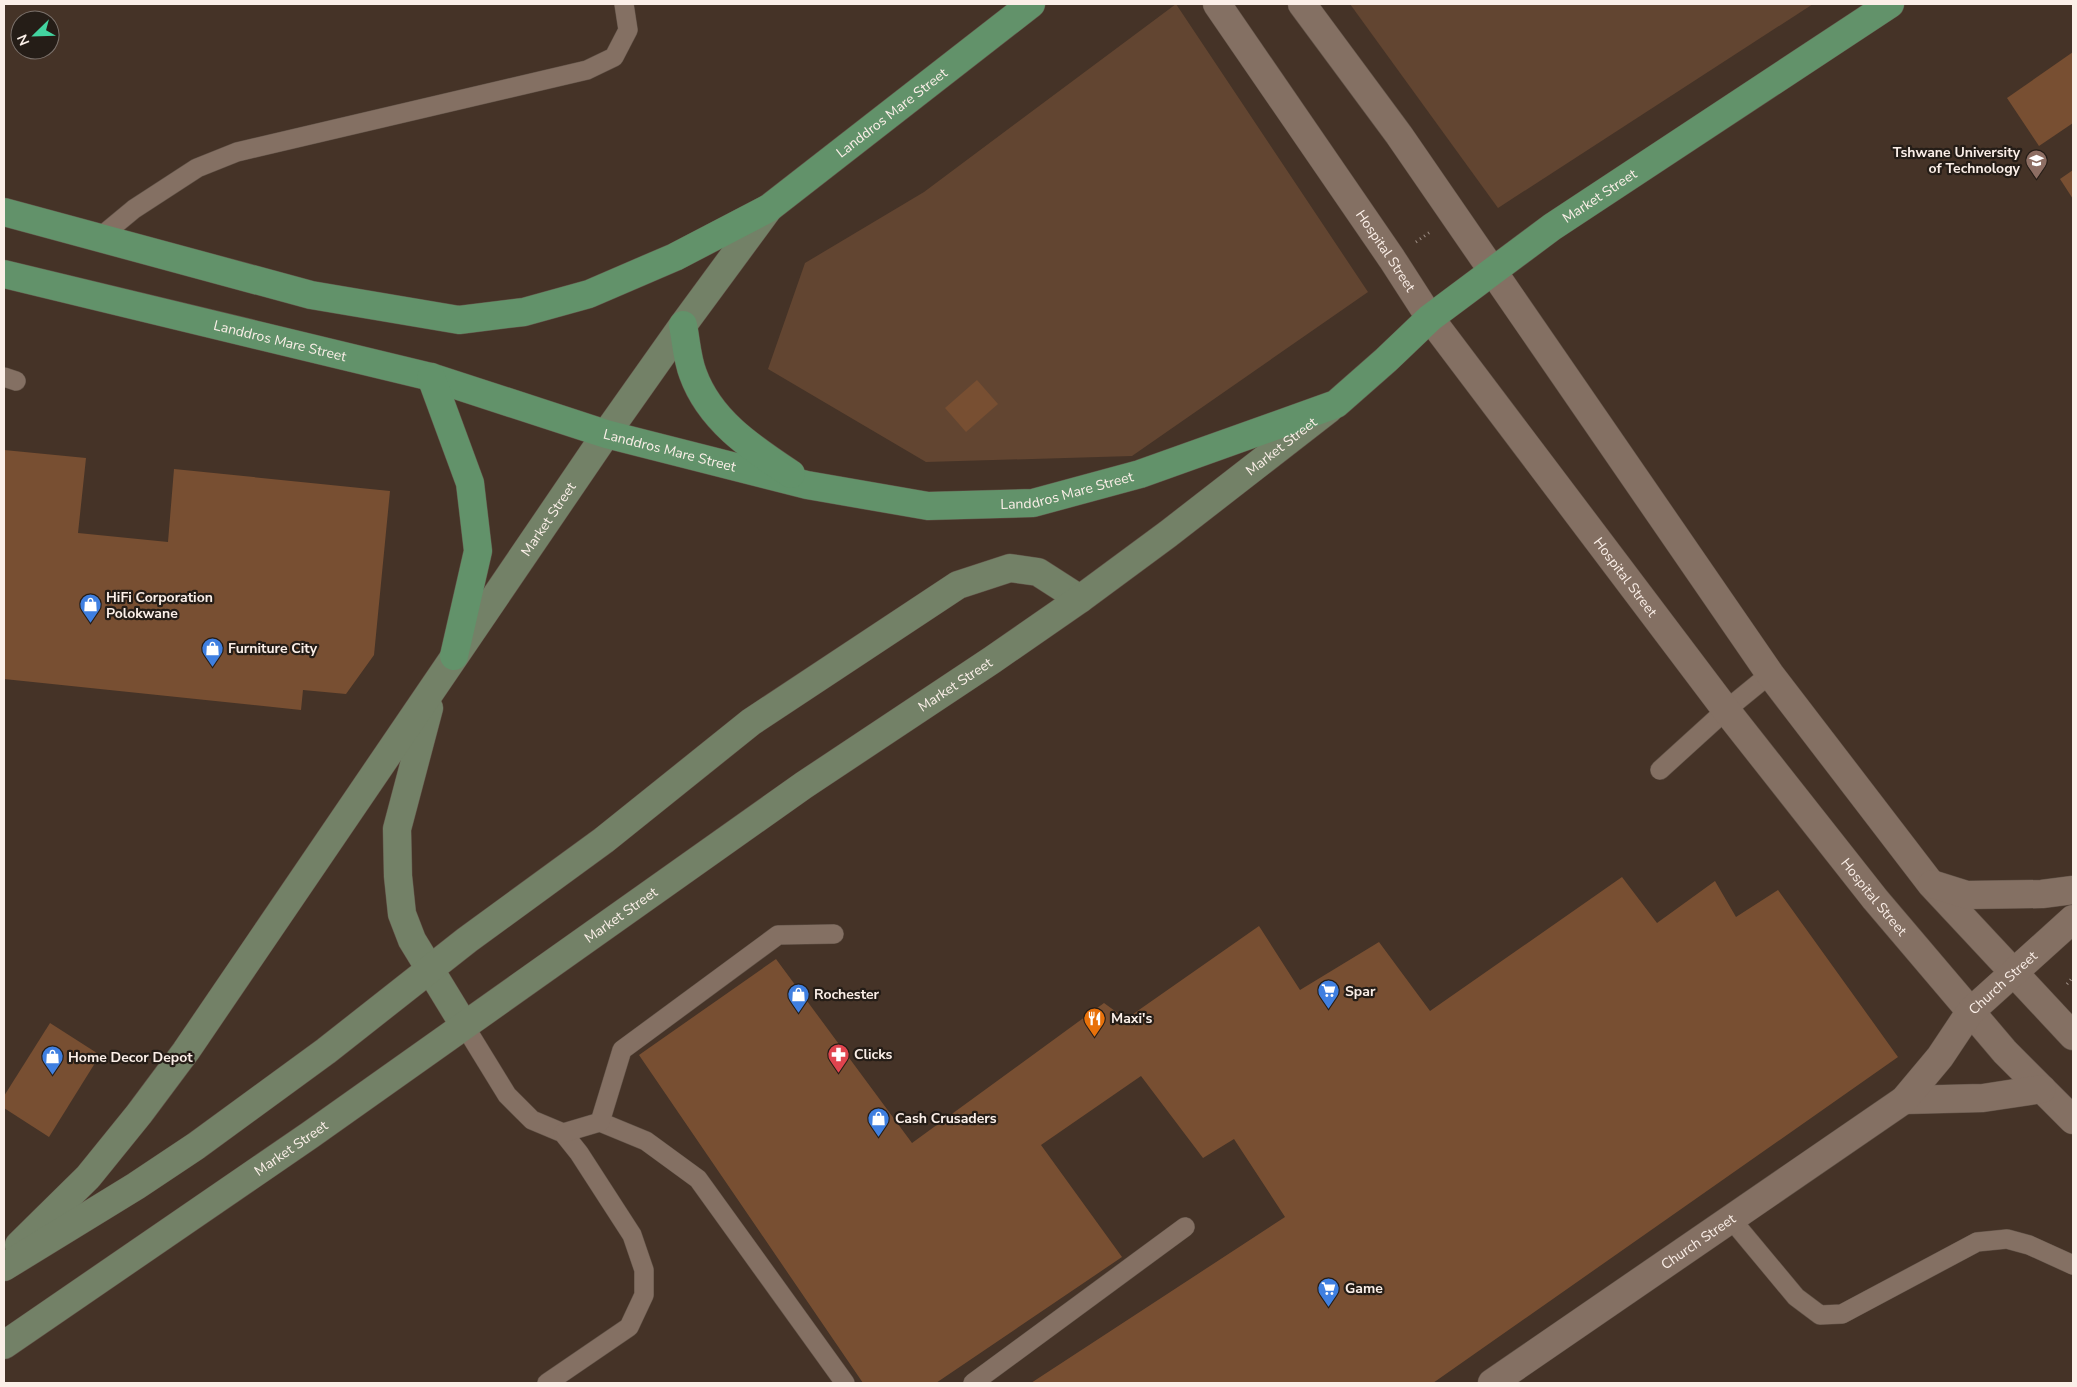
<svg xmlns="http://www.w3.org/2000/svg" width="2077" height="1387" font-family="'Nunito Sans',sans-serif">
<style>
.green{fill:#624531}
.building{fill:#784f32}
.lines{fill:none;stroke-linecap:round;stroke-linejoin:round}
.service-casing{stroke:#615247;stroke-width:20}
.minor-casing{stroke:#615247;stroke-width:29}
.secondary-casing{stroke:#615247;stroke-width:29}
.primary-casing{stroke:#615247;stroke-width:29}
.path{stroke:#a09188;stroke-width:3;stroke-dasharray:1 4;stroke-linecap:butt}
.service{stroke:#847063;stroke-width:19}
.minor{stroke:#847063;stroke-width:28}
.secondary{stroke:#738167;stroke-width:28}
.primary{stroke:#62926a;stroke-width:28}
.labels{text-anchor:middle;dominant-baseline:central;stroke-width:4.5;stroke-linejoin:round;paint-order:stroke}
.street-label{font-size:14px;fill:#fbefe8;stroke:#251d17}
.poi-label{font-size:14px;font-weight:bold;fill:#fbefe8;stroke:#251d17;text-anchor:start}
</style>
<rect width="100%" height="100%" fill="#453327"/>
<g class="green">
<polygon points="1176,4 1368,292 1132,456 926,462 768,369 805,263 924,192"/>
<polygon points="1350,4 1813,4 1498,208"/>
</g>
<g class="building">
<polygon points="2073,52 2073,123 2039,146 2007,98"/>
<polygon points="2073,170 2073,199 2060,179"/>
<polygon points="977,380 998,404 966,432 945,408"/>
<polygon points="4,450 86,458 78,533 168,542 174,469 390,491 374,655 346,694 303,690 301,710 4,679"/>
<polygon points="1622,877 1657,923 1715,881 1736,917 1778,890 1898,1057 1433,1383 1031,1383 1285,1217 1234,1139 1203,1158 1141,1076 1041,1145 1122,1257 936,1383 863,1383 639,1055 776,959 912,1143 1104,1003 1126,1019 1259,926 1300,990 1379,942 1430,1011"/>
<polygon points="50,1023 100,1055 49,1137 4,1108 4,1096"/>
</g>
<g class="lines">
<defs>
<g id="service">
<polyline points="99,238 134,209 197,168 237,152 587,70 614,57 628,30 624,4"/>
<polyline points="4,377 16,381"/>
<polyline points="1660,770 1726,710 1770,674"/>
<polyline points="464,1025 507,1095 532,1120 563,1133 579,1153 632,1235 644,1270 644,1295 629,1327 547,1383"/>
<polyline points="600,1122 646,1141 698,1179 845,1383"/>
<polyline points="563,1133 600,1122 622,1050 778,935 834,934"/>
<polyline points="1731,1219 1796,1297 1820,1315 1842,1314 1977,1242 2007,1239 2029,1245 2073,1265"/>
<polyline points="973,1383 1185,1227"/>
</g>
<g id="minor">
<path id="s1" d="M 1217,4 L 1392,259 L 1430,318 L 1726,710 L 1875,899 L 2005,1052 L 2073,1120"/>
<polyline points="1302,4 1399,135 1770,674 1931,884 2073,1036"/>
<polyline points="1932,884 1967,895 2042,894 2073,890"/>
<polyline points="1904,1100 1983,1098 2042,1089"/>
<path id="s2" d="M 1492,1383 L 1904,1100 L 1940,1057 L 1970,1012 L 2073,919"/>
</g>
<g id="secondary">
<polyline points="429,708 397,829 398,876 402,914 412,940 464,1025"/>
<path id="s3" d="M 19,1245 L 88,1177 L 139,1114 L 186,1051 L 606,434 L 683,325 L 769,208"/>
<polyline points="4,1267 136,1186 196,1146 326,1051 467,940 604,840 751,722 958,585 1010,568 1038,572 1080,599"/>
<path id="s4" d="M 4,1345 L 310,1135 L 804,785 L 992,660 L 1080,599 L 1168,534 L 1329,409"/>
</g>
<g id="primary">
<path id="s5" d="M 4,212 L 311,295 L 459,320 L 524,312 L 589,294 L 675,257 L 769,208 L 1031,4"/>
<path id="s6" d="M 4,274 L 431,377 L 606,434 L 807,485 L 928,506 L 1033,503 L 1140,474 L 1336,404 L 1386,360 L 1430,318 L 1552,227 L 1890,4"/>
<path d="M 683,325 C 686,340 687,359 693,374 C 710,421 752,448 791,474"/>
<polyline points="431,377 470,483 478,551 454,656"/>
</g>
</defs>
<use href="#service" class="service-casing"/>
<use href="#minor" class="minor-casing"/>
<use href="#secondary" class="secondary-casing"/>
<use href="#primary" class="primary-casing"/>
<g class="path">
<polyline points="1416,242 1430,232"/>
<polyline points="2067,984 2073,977"/>
</g>
<use href="#service" class="service"/>
<use href="#minor" class="minor"/>
<use href="#secondary" class="secondary"/>
<use href="#primary" class="primary"/>
</g>
<defs>
<symbol id="university-pin" viewBox="-11 -11 22 30"><path d="M0 17L-7.5 6A9.5 9.5 0 1 1 7.5 6Z" fill="#8d6e63" stroke="#251d17"/><path d="M0-5L7-2L0 1L-7-2ZM-4 1L0 2.5L4 1V4Q0 6-4 4Z" fill="#fff"/></symbol>
<symbol id="shop-pin" viewBox="-11 -11 22 30"><path d="M0 17L-7.5 6A9.5 9.5 0 1 1 7.5 6Z" fill="#3f7fe0" stroke="#251d17"/><path d="M-5-2.5h2.3a2.7 3.5 0 0 1 5.4 0H5L5.5 6h-11ZM-1.5-2.5h3a1.5 2.3 0 0 0-3 0Z" fill="#fff"/></symbol>
<symbol id="supermarket-pin" viewBox="-11 -11 22 30"><path d="M0 17L-7.5 6A9.5 9.5 0 1 1 7.5 6Z" fill="#3f7fe0" stroke="#251d17"/><path d="M-6-5.5h2.5l.6 2H6L4.5 2H-2.5L-4.4-4H-6ZM-1.5 3.2a1.3 1.3 0 1 0 .1 0ZM3 3.2a1.3 1.3 0 1 0 .1 0Z" fill="#fff"/></symbol>
<symbol id="restaurant-pin" viewBox="-11 -11 22 30"><path d="M0 17L-7.5 6A9.5 9.5 0 1 1 7.5 6Z" fill="#e8710a" stroke="#251d17"/><path d="M-5-6h1v4h1v-4h1v4h1v-4h1v5L-1.5 .5V6h-2V.5L-5-1ZM5-6V6H3V1.5H1.5Q1.5-4 5-6Z" fill="#fff"/></symbol>
<symbol id="pharmacy-pin" viewBox="-11 -11 22 30"><path d="M0 17L-7.5 6A9.5 9.5 0 1 1 7.5 6Z" fill="#e0444e" stroke="#251d17"/><path d="M-2-6h4v4h4v4h-4v4h-4v-4h-4v-4h4Z" fill="#fff"/></symbol>
</defs>
<g fill-rule="evenodd">
<use href="#university-pin" x="2024" y="148" width="25" height="34"/>
<use href="#shop-pin" x="78" y="592" width="25" height="34"/>
<use href="#shop-pin" x="200" y="636" width="25" height="34"/>
<use href="#supermarket-pin" x="1316" y="978" width="25" height="34"/>
<use href="#shop-pin" x="786" y="982" width="25" height="34"/>
<use href="#restaurant-pin" x="1082" y="1006" width="25" height="34"/>
<use href="#pharmacy-pin" x="826" y="1042" width="25" height="34"/>
<use href="#shop-pin" x="40" y="1044" width="25" height="34"/>
<use href="#shop-pin" x="866" y="1106" width="25" height="34"/>
<use href="#supermarket-pin" x="1316" y="1276" width="25" height="34"/>
</g>
<g class="labels">
<g class="street-label">
<text stroke="none"><textPath href="#s5" startOffset="956">Landdros Mare Street</textPath></text>
<text stroke="none"><textPath href="#s6" startOffset="1714">Market Street</textPath></text>
<text stroke="none"><textPath href="#s1" startOffset="299">Hospital Street</textPath></text>
<text stroke="none"><textPath href="#s6" startOffset="284">Landdros Mare Street</textPath></text>
<text stroke="none"><textPath href="#s4" startOffset="1562">Market Street</textPath></text>
<text stroke="none"><textPath href="#s6" startOffset="689">Landdros Mare Street</textPath></text>
<text stroke="none"><textPath href="#s6" startOffset="1094">Landdros Mare Street</textPath></text>
<text stroke="none"><textPath href="#s3" startOffset="900">Market Street</textPath></text>
<text stroke="none"><textPath href="#s1" startOffset="704">Hospital Street</textPath></text>
<text stroke="none"><textPath href="#s4" startOffset="1158">Market Street</textPath></text>
<text stroke="none"><textPath href="#s1" startOffset="1109">Hospital Street</textPath></text>
<text stroke="none"><textPath href="#s4" startOffset="752">Market Street</textPath></text>
<text stroke="none"><textPath href="#s2" startOffset="654">Church Street</textPath></text>
<text stroke="none"><textPath href="#s4" startOffset="348">Market Street</textPath></text>
<text stroke="none"><textPath href="#s2" startOffset="250">Church Street</textPath></text>
</g>
<g class="poi-label">
<text x="2020" y="152" text-anchor="end">Tshwane University<tspan x="2020" dy="16">of Technology</tspan></text>
<text x="106" y="597">HiFi Corporation<tspan x="106" dy="16">Polokwane</tspan></text>
<text x="228" y="648">Furniture City</text>
<text x="1345" y="991">Spar</text>
<text x="814" y="994">Rochester</text>
<text x="1111" y="1018">Maxi's</text>
<text x="854" y="1054">Clicks</text>
<text x="68" y="1057">Home Decor Depot</text>
<text x="895" y="1118">Cash Crusaders</text>
<text x="1345" y="1288">Game</text>
</g>
</g>
<rect width="2077" height="1387" fill="none" stroke="#fbefe8" stroke-width="10"/>
<g transform="translate(35 35) rotate(247)"><circle r="24" fill="#251d17" stroke="#7b716b"/>
<path d="M0-4L9 19L0 12L-9 19Z" fill="#43d4a0"/>
<text y="-8" font-size="14" font-weight="bold" text-anchor="middle" fill="#fbefe8">N</text>
</g>
</svg>
